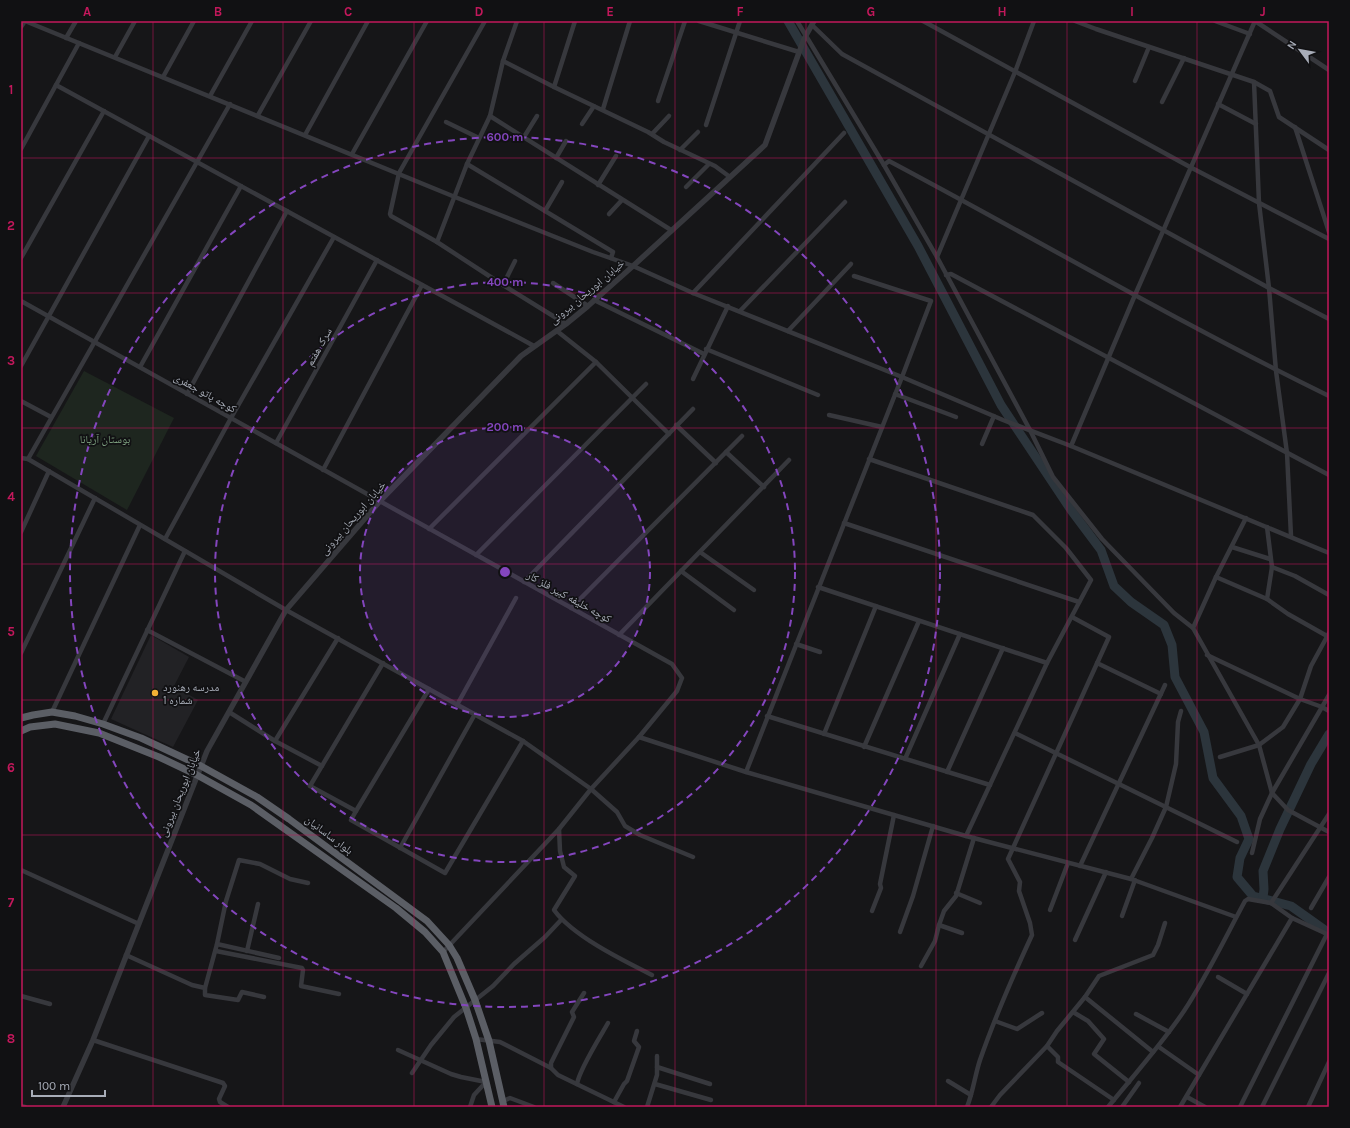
<svg xmlns="http://www.w3.org/2000/svg" width="1350" height="1128" font-family="Karla,'Noto Naskh Arabic',sans-serif">
<style>
.built{fill:#222225}
.green{fill:#1e261f}
.lines{fill:none;stroke-linecap:round;stroke-linejoin:round}
.river{stroke:#2c353c;stroke-width:9}
.minor{stroke:#37383d;stroke-width:4.5}
.tertiary{stroke:#37383d;stroke-width:5.5}
.trunk{stroke:#5b5e65;stroke-width:7}
.grid{fill:none;stroke:#c2185b;stroke-width:1;stroke-opacity:0.55}
.ring{fill:none;stroke:#8446be;stroke-width:2;stroke-dasharray:7 5}
.poi-dot{fill:#f2b134;stroke:#111113;stroke-width:1.5}
.labels{text-anchor:middle;dominant-baseline:central;stroke-width:3.5;stroke-linejoin:round;paint-order:stroke}
.street-label{font-size:11px;fill:#a8adb8;stroke:#111113}
.park-label{font-size:11px;fill:#7fa381;stroke:#111113}
.poi-label{font-size:11px;fill:#a8adb8;stroke:#111113;text-anchor:start}
.centre{fill:#8446be;stroke:#111113;stroke-width:2}
.ring-label{font-size:12px;text-anchor:middle;font-weight:bold;fill:#8446be;stroke:#111113;stroke-width:3.5;stroke-linejoin:round;paint-order:stroke}
.neatline{fill:none;stroke:#c2185b;stroke-width:1.5}
.grid-label{font-size:13px;text-anchor:middle;font-weight:bold;fill:#c2185b}
</style>
<rect width="100%" height="100%" fill="#161618"/>
<polygon class="built" points="151,635 189,657 174,686 198,700 173,747 111,719"/>
<polygon class="green" points="84,371 174,418 127,510 36,456"/>
<g class="lines">
<g class="river">
<polyline points="788,21 918,246 1001,405 1071,510 1101,550 1114,586 1131,602 1164,625 1172,645 1175,677 1204,732 1213,778 1241,816 1249,839 1240,858 1237,877 1253,896 1291,906 1329,933"/>
<polyline points="1263,898 1264,889 1263,871 1280,829 1311,764 1329,734"/>
</g>
<g class="minor">
<polyline points="25,21 455,197 593,252 633,266 693,293 902,377 746,772"/>
<polyline points="517,21 503,61 490,116 467,164 437,242 503,285 566,324"/>
<polyline points="699,21 799,52"/>
<polyline points="797,21 884,165 937,257 1030,430 1053,477 1102,539 1174,613 1193,628 1259,745 1272,793 1288,810 1329,832"/>
<polyline points="923,21 1190,167 1329,239"/>
<polyline points="1075,21 1096,29 1254,82 1270,91 1279,117 1329,150"/>
<polyline points="1215,21 1250,34"/>
<polyline points="1255,21 1329,70"/>
<polyline points="812,25 842,54 1269,288 1329,319"/>
<polyline points="21,27 25,21"/>
<polyline points="66,38 76,21"/>
<polyline points="115,57 135,21"/>
<polyline points="503,61 554,87 648,132 664,142 715,166 730,177"/>
<polyline points="163,77 194,21"/>
<polyline points="1135,81 1149,47"/>
<polyline points="1254,82 1259,203 1269,288 1276,371 1287,453 1291,536"/>
<polyline points="56,85 534,346"/>
<polyline points="554,87 575,21"/>
<polyline points="210,96 252,21"/>
<polyline points="658,101 685,21"/>
<polyline points="1162,102 1184,58"/>
<polyline points="1218,104 1256,124"/>
<polyline points="603,109 630,21"/>
<polyline points="258,115 311,21"/>
<polyline points="490,116 671,230"/>
<polyline points="446,122 479,138"/>
<polyline points="582,124 594,106"/>
<polyline points="706,125 740,21"/>
<polyline points="1295,127 1329,232"/>
<polyline points="652,134 669,116"/>
<polyline points="305,135 368,21"/>
<polyline points="524,137 537,116"/>
<polyline points="21,149 79,43"/>
<polyline points="680,150 698,132"/>
<polyline points="352,154 427,21"/>
<polyline points="556,158 566,141"/>
<polyline points="467,164 613,252 611,258"/>
<path d="M 884,165 L 889,161 C 1036,239 1179,323 1329,396"/>
<polyline points="598,185 616,156"/>
<polyline points="686,187 709,164"/>
<polyline points="545,211 562,182"/>
<polyline points="609,214 622,200"/>
<polyline points="437,242 391,216 390,214 399,173 485,21"/>
<polyline points="937,257 1015,72 1034,21"/>
<polyline points="21,258 104,111"/>
<polyline points="946,275 951,274 1329,475"/>
<polyline points="854,276 931,301 902,377 1003,420 1071,446 1329,553"/>
<polyline points="553,283 588,306"/>
<polyline points="503,285 515,261"/>
<polyline points="693,293 844,133"/>
<polyline points="594,300 704,354"/>
<polyline points="21,301 672,664 682,678 677,691 639,737"/>
<polyline points="740,311 845,202"/>
<polyline points="557,331 596,362 669,434"/>
<polyline points="788,331 851,264"/>
<polyline points="706,349 818,395"/>
<polyline points="21,366 149,136"/>
<polyline points="140,367 241,186"/>
<polyline points="693,379 728,306"/>
<polyline points="187,394 287,211"/>
<polyline points="895,394 956,417"/>
<polyline points="21,401 51,417"/>
<polyline points="829,415 882,427"/>
<polyline points="676,425 716,463"/>
<polyline points="276,443 377,260"/>
<polyline points="982,444 994,416"/>
<polyline points="1071,446 1135,295 1255,21"/>
<polyline points="726,452 764,487"/>
<polyline points="21,458 28,459 286,610 523,741 591,789 617,812 625,826 640,835 693,857"/>
<polyline points="28,459 230,104"/>
<polyline points="869,459 1033,515 1066,548 1091,580 1047,663 966,836"/>
<polyline points="323,470 422,285"/>
<polyline points="844,523 1079,602"/>
<polyline points="429,529 596,362"/>
<polyline points="21,532 49,471"/>
<polyline points="165,539 231,418 334,237"/>
<polyline points="1232,547 1270,559"/>
<polyline points="700,552 754,590"/>
<polyline points="476,555 646,384"/>
<polyline points="1272,567 1295,576 1329,595"/>
<polyline points="681,571 734,610"/>
<polyline points="1216,577 1267,599 1288,614 1327,636"/>
<polyline points="524,582 693,409"/>
<polyline points="818,587 1047,663"/>
<polyline points="1267,599 1272,567 1267,527"/>
<polyline points="571,608 742,436"/>
<polyline points="1193,628 1216,577 1246,518"/>
<polyline points="147,630 246,682"/>
<polyline points="619,635 789,460"/>
<polyline points="796,644 820,652"/>
<polyline points="21,653 95,498"/>
<polyline points="1207,655 1300,699 1322,707 1329,711"/>
<polyline points="383,663 310,786 356,811 351,820 445,873 523,741"/>
<polyline points="1097,663 1161,694"/>
<polyline points="457,705 516,598"/>
<polyline points="52,712 140,525"/>
<polyline points="229,712 275,741 322,766"/>
<polyline points="767,716 990,785"/>
<polyline points="103,724 185,551"/>
<polyline points="1015,733 1237,842"/>
<polyline points="824,734 876,606"/>
<polyline points="275,741 338,638"/>
<polyline points="864,747 919,621"/>
<polyline points="1220,757 1259,745 1283,727 1300,699 1311,666 1329,633"/>
<polyline points="905,759 960,634"/>
<polyline points="947,772 1003,648"/>
<polyline points="356,811 429,689"/>
<path d="M 559,829 L 560,851 L 564,867 L 575,876 L 554,910 C 573,936 622,960 652,975"/>
<polyline points="400,848 475,714"/>
<polyline points="1252,853 1260,819 1272,793 1329,695"/>
<polyline points="1080,866 1165,685"/>
<polyline points="21,870 139,924"/>
<polyline points="1131,879 1152,838 1166,807 1176,764 1178,722 1181,711"/>
<polyline points="956,893 980,903"/>
<polyline points="1311,908 1329,877"/>
<polyline points="1050,910 1068,863"/>
<polyline points="872,911 881,888 880,884 894,815"/>
<polyline points="1122,916 1135,880"/>
<polyline points="939,925 962,933"/>
<polyline points="900,932 913,896 933,826"/>
<polyline points="1075,940 1106,872"/>
<polyline points="217,944 279,958"/>
<polyline points="216,951 302,968 303,970 301,986 339,994"/>
<polyline points="247,951 258,904"/>
<polyline points="443,952 559,829 591,789 639,737 746,772 966,836 1131,879 1236,917"/>
<polyline points="126,955 192,985 205,988 205,995 238,1000 242,992 264,997"/>
<polyline points="921,966 935,941 939,925 944,911 956,896 974,838"/>
<polyline points="1218,977 1247,994"/>
<polyline points="205,988 217,944 226,901 239,860 260,864 290,879 308,883"/>
<polyline points="21,996 50,1004"/>
<polyline points="1085,997 1153,1052"/>
<polyline points="1073,1012 1088,1021 1104,1039 1094,1054 1129,1082"/>
<polyline points="1136,1014 1169,1032"/>
<polyline points="995,1021 1017,1029 1042,1013"/>
<polyline points="476,1039 500,1042 551,1068 558,1075 624,1107"/>
<polyline points="93,1040 223,1083 225,1086 219,1099 220,1102 228,1107"/>
<polyline points="1047,1046 1058,1057 1058,1062 1114,1100"/>
<polyline points="1159,1047 1199,1075"/>
<polyline points="398,1050 451,1074 461,1077 486,1082"/>
<polyline points="657,1067 710,1084"/>
<polyline points="551,1068 551,1063 574,1017 572,1012 584,993"/>
<polyline points="412,1073 431,1045 454,1017 493,986 514,964 545,937 561,920"/>
<polyline points="948,1081 971,1095"/>
<path d="M 577,1084 C 579,1070 600,1037 608,1023"/>
<polyline points="655,1084 711,1100"/>
<polyline points="1187,1097 1205,1107"/>
<polyline points="503,1101 510,1098 534,1107"/>
<polyline points="614,1102 624,1084 627,1081 639,1047 634,1041 637,1031"/>
<polyline points="21,1106 25,1107"/>
<polyline points="470,1107 474,1095 486,1082"/>
<polyline points="647,1107 657,1075 657,1056"/>
<path d="M 967,1107 C 973,1092 975,1075 980,1060 C 995,1017 1013,976 1032,935 L 1030,923 L 1019,891 L 1020,882 L 1008,859 L 1109,637 L 1072,617"/>
<polyline points="991,1107 1000,1095 1047,1046 1057,1031 1085,997 1099,976 1153,955 1158,945 1165,923"/>
<path d="M 1108,1107 C 1134,1075 1161,1045 1184,1011 C 1207,976 1225,938 1245,901 L 1248,899 L 1271,903"/>
<polyline points="1122,1107 1139,1083"/>
<polyline points="1180,1107 1292,918"/>
<polyline points="1240,1107 1327,934 1292,918 1271,903 1329,814"/>
<polyline points="1262,1107 1329,973"/>
<polyline points="1308,1107 1329,1062"/>
</g>
<polyline class="tertiary" points="63,1107 93,1040 207,751 286,610 380,501 521,356 566,324 588,306 633,266 765,145 804,39 814,21"/>
<g class="trunk">
<polyline points="21,718 33,715 52,712 75,716 103,724 141,738 201,766 257,797 289,819 427,921 449,945 457,958 475,1000 489,1041 504,1107"/>
<polyline points="21,731 30,727 55,724 99,733 159,757 197,775 251,805 396,908 425,932 443,952 466,1008 476,1039 492,1107"/>
</g>
</g>
<path class="grid" d="M 153,21 L 153,1107M 283,21 L 283,1107M 414,21 L 414,1107M 544,21 L 544,1107M 675,21 L 675,1107M 806,21 L 806,1107M 936,21 L 936,1107M 1067,21 L 1067,1107M 1197,21 L 1197,1107M 21,158 L 1329,158M 21,293 L 1329,293M 21,428 L 1329,428M 21,564 L 1329,564M 21,700 L 1329,700M 21,835 L 1329,835M 21,970 L 1329,970"/>
<circle cx="505" cy="572" r="145" fill="#8446be" fill-opacity=".12"/>
<g class="ring">
<circle cx="505" cy="572" r="145"/>
<circle cx="505" cy="572" r="290"/>
<circle cx="505" cy="572" r="435"/>
</g>
<circle class="poi-dot" cx="155" cy="693" r="4"/>
<g class="labels">
<g class="street-label">
<text transform="translate(587 292) rotate(-40)">خیابان ابوریحان بیرونی</text>
<text transform="translate(319 347) rotate(-61)">سرک هفتم</text>
<text transform="translate(205 393) rotate(29)">کوچه پاتو جعفری</text>
<text transform="translate(353 518) rotate(-49)">خیابان ابوریحان بیرونی</text>
<text transform="translate(569 597) rotate(29)">کوچه خلیفه کبیر فلز کار</text>
<text transform="translate(180 793) rotate(-68)">خیابان ابوریحان بیرونی</text>
<text transform="translate(329 835) rotate(37)">بلوار ساسانیان</text>
</g>
<g class="park-label">
<text x="105" y="439">بوستان آریانا</text>
</g>
<g class="poi-label">
<text x="163" y="687">مدرسه رهنورد<tspan x="163" dy="13">شماره 1</tspan></text>
</g>
</g>
<circle cx="505" cy="572" r="6" class="centre"/>
<g class="ring-label">
<text x="505" y="141">600 m</text>
<text x="505" y="286">400 m</text>
<text x="505" y="431">200 m</text>
</g>
<rect width="1350" height="1128" fill="none" stroke="#111113" stroke-width="44"/>
<g transform="translate(1300 50) rotate(302)" stroke="#111113" stroke-width="3" paint-order="stroke">
<path d="M0-3L7 15L0 10L-7 15Z" fill="#a8adb8"/>
<text y="-6" font-size="11" font-weight="bold" text-anchor="middle" fill="#a8adb8">N</text>
</g>
<path d="M32 1090v6h73v-6" fill="none" stroke="#a8adb8" stroke-width="2"/>
<text x="38" y="1090" font-size="12" fill="#a8adb8" stroke="#111113" stroke-width="3" paint-order="stroke">100 m</text>
<rect x="22" y="22" width="1306" height="1084" class="neatline"/>
<g class="grid-label">
<text x="87" y="16">A</text>
<text x="218" y="16">B</text>
<text x="348" y="16">C</text>
<text x="479" y="16">D</text>
<text x="610" y="16">E</text>
<text x="740" y="16">F</text>
<text x="871" y="16">G</text>
<text x="1002" y="16">H</text>
<text x="1132" y="16">I</text>
<text x="1263" y="16">J</text>
<text x="11" y="94">1</text>
<text x="11" y="230">2</text>
<text x="11" y="365">3</text>
<text x="11" y="501">4</text>
<text x="11" y="636">5</text>
<text x="11" y="772">6</text>
<text x="11" y="907">7</text>
<text x="11" y="1043">8</text>
</g>
</svg>
